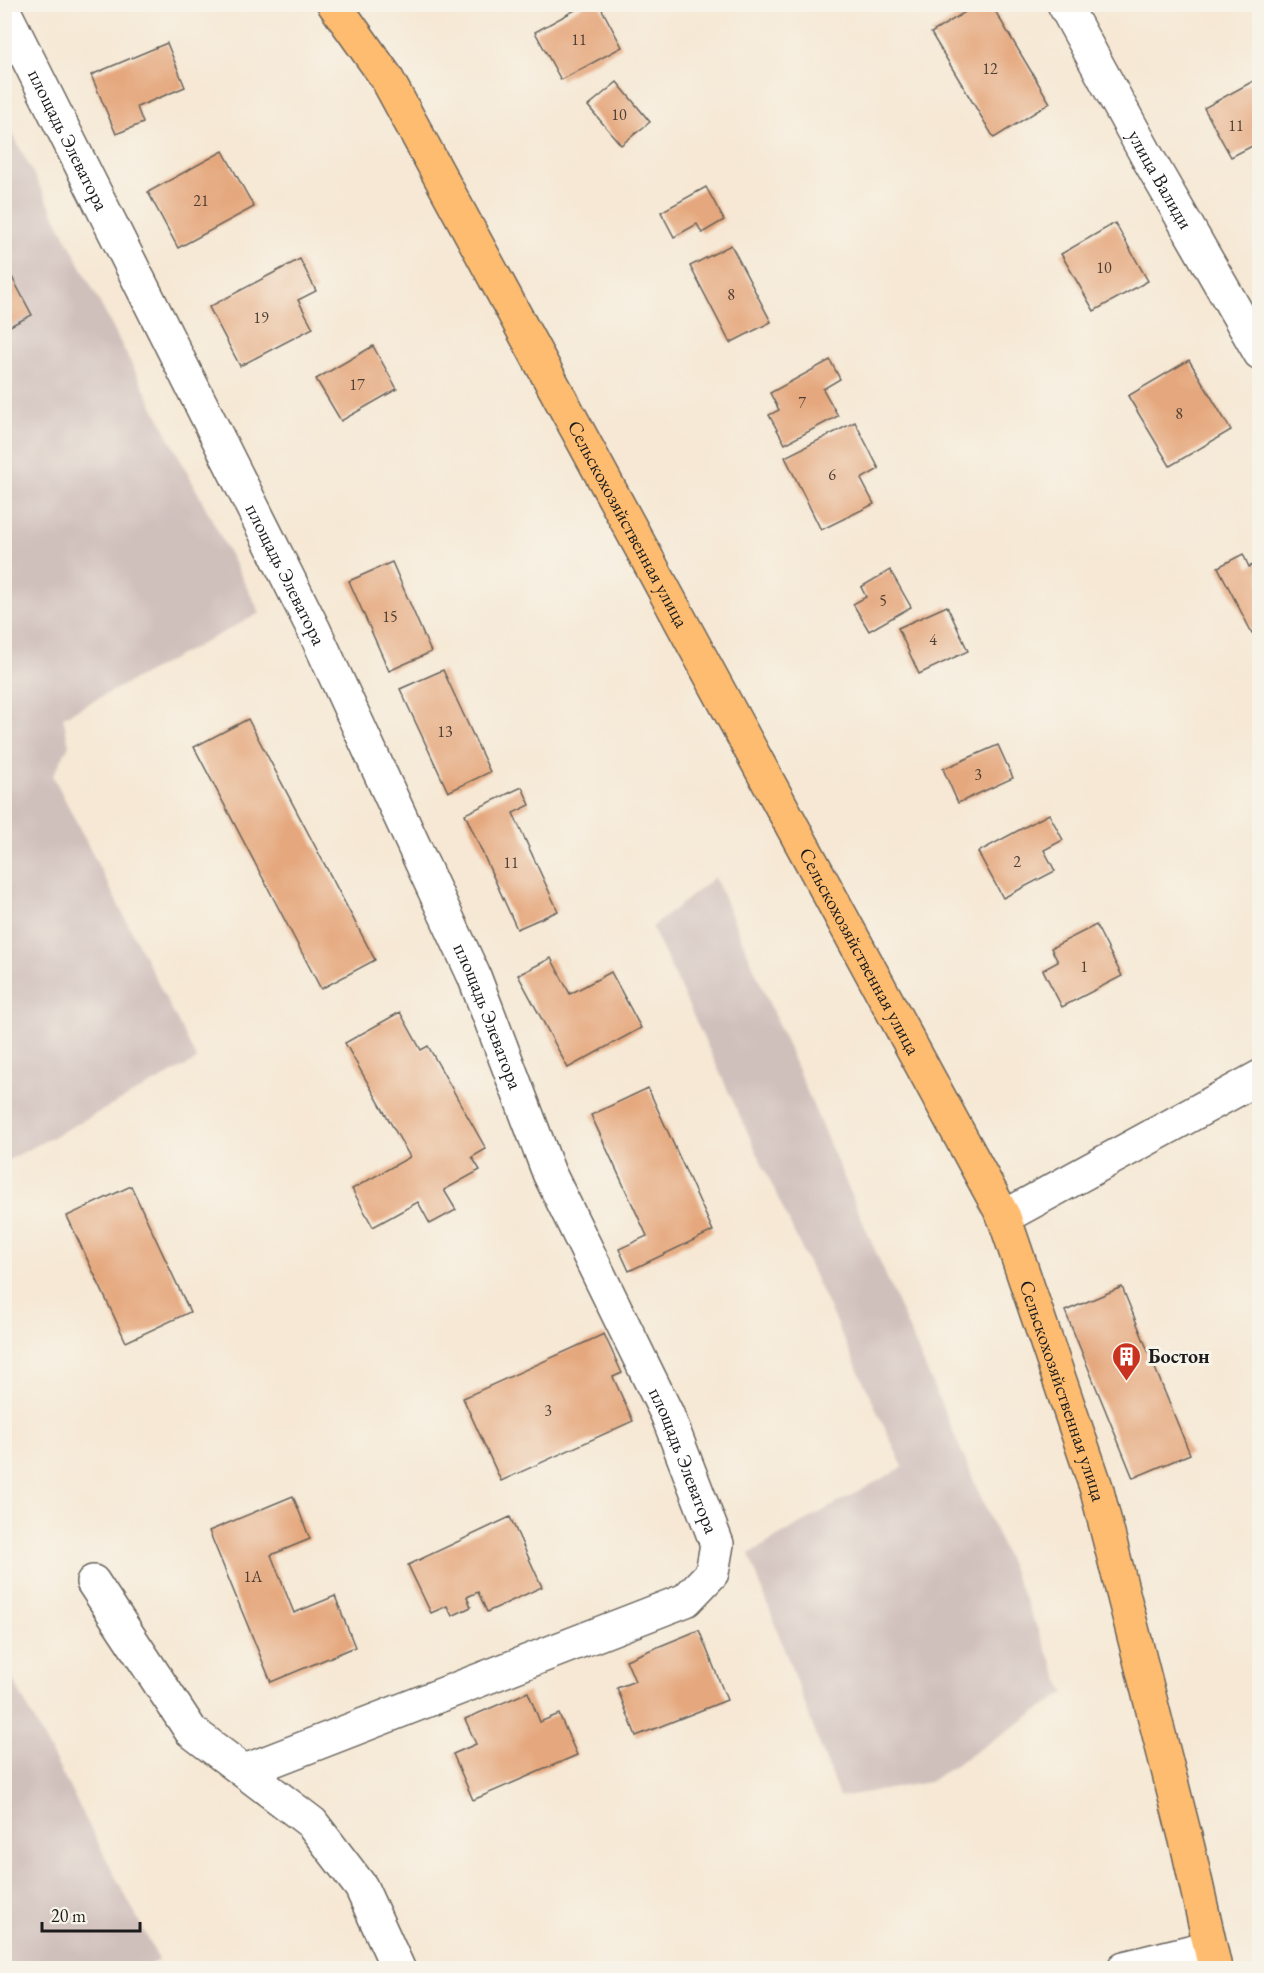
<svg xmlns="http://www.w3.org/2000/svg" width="1264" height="1973" font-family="'EB Garamond',serif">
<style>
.industrial{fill:#d0c0bc}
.building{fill:#e5a77d}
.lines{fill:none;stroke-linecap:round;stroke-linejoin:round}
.minor-casing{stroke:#68635c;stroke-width:36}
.major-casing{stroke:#68635c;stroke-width:36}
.minor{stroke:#fff;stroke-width:33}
.major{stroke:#febc70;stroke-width:33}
.labels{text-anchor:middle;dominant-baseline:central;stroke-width:6;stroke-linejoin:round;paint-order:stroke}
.number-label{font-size:16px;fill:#4e3f34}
.street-label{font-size:20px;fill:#1c1c1c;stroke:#f7f3e8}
.poi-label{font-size:20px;font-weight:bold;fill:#1c1c1c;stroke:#f7f3e8;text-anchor:start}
</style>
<rect width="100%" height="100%" fill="#f7f3e8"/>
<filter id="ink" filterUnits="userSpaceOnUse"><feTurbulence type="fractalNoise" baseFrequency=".0167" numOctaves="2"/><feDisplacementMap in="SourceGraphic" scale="12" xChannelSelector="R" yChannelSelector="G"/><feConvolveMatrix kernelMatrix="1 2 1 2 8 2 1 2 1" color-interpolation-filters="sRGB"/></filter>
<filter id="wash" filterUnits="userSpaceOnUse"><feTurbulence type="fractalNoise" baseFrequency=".008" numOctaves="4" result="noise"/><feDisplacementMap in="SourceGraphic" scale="24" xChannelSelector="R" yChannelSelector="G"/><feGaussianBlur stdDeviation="1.35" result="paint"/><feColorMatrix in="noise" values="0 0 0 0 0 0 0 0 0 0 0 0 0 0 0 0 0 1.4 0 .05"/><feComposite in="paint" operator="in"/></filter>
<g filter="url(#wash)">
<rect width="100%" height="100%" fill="#f6e8d4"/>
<g class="industrial">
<polygon points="4,117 260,613 63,717 69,745 53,776 197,1060 5,1162"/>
<polygon points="715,877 1065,1693 929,1782 839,1797 749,1554 801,1523 903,1467 652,927"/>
<polygon points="4,1662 159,1960 143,1968 5,1968"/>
</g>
<g id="blocks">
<g class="building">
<polygon points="586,4 599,4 622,47 561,80 535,32"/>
<polygon points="978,4 991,4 1050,103 994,138 931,33"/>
<polygon points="167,43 185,87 137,107 143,123 116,134 91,75"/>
<polygon points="1257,79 1260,83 1260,142 1231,157 1204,108"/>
<polygon points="617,82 650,122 621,145 588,106"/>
<polygon points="223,151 254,207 178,248 148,192"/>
<polygon points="706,187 724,220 702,233 697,224 674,237 661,212"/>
<polygon points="1115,223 1148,281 1094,311 1061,254"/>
<polygon points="731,245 771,322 730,343 690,266"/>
<polygon points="300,259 316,291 298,300 313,328 240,366 209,307"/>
<polygon points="4,262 32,315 4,329"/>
<polygon points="373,346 397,389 341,421 316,379"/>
<polygon points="830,360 840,379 823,389 838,416 785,444 769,415 779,410 770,393"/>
<polygon points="1189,360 1231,430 1170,466 1128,396"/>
<polygon points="855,422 879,469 861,479 874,504 821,530 785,457"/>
<polygon points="1243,554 1249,567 1260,561 1260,629 1252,633 1218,567"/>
<polygon points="392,562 431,652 389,671 349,581"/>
<polygon points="890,570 911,607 869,631 853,604 866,597 861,587"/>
<polygon points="947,606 968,651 919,674 898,628"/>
<polygon points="443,670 490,772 448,792 400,689"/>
<polygon points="248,719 375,960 321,989 194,747"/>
<polygon points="998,745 1013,778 958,803 943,769"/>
<polygon points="522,787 530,805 513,813 558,911 517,929 465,814"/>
<polygon points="1049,814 1063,840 1044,850 1055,871 1003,898 978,852"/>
<polygon points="1096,925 1122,976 1062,1007 1043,970 1058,962 1051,948"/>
<polygon points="551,958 570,994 611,972 641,1028 568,1068 518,975"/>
<polygon points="400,1012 421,1050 428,1046 486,1149 472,1157 480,1170 444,1190 456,1210 430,1224 418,1202 373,1227 352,1189 410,1157 345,1043"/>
<polygon points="648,1088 713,1231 629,1271 619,1249 647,1236 591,1115"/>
<polygon points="131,1186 190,1312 126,1342 67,1216"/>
<polygon points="1122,1287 1190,1454 1133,1478 1065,1311"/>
<polygon points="604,1334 622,1373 613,1377 633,1421 501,1481 463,1398"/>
<polygon points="293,1496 310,1539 271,1555 294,1613 335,1596 355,1647 271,1682 209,1531"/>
<polygon points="510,1517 542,1587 487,1612 478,1592 467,1597 471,1607 452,1616 447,1606 431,1613 408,1565"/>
<polygon points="699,1630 727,1700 636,1736 617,1688 635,1681 626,1660"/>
<polygon points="528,1692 540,1722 559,1714 577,1755 473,1800 453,1754 476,1744 465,1719"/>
</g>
</g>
</g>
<g filter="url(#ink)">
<use href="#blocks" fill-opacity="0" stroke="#68635c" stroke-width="1.5"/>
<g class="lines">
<defs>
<g id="minor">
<path id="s1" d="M 1064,4 L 1148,158 L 1260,353"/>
<path id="s2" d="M 4,11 L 314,630 L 474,976 L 549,1173 L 667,1414 L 717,1544 L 712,1573 L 686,1600 L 245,1771"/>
<polyline points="1004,1217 1260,1077"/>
<polyline points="93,1582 191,1731 312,1823 361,1887 398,1968"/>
<polyline points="1124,1968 1210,1947"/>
</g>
<g id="major">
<path id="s3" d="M 334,4 L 386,77 L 1004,1217 L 1096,1487 L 1188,1848 L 1215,1968"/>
</g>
</defs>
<use href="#minor" class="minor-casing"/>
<use href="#major" class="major-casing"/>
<use href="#minor" class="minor"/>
<use href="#major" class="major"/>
</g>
</g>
<defs>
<symbol id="building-pin" viewBox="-11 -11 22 30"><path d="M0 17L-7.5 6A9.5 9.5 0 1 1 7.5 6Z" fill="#c8321e" stroke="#f7f3e8"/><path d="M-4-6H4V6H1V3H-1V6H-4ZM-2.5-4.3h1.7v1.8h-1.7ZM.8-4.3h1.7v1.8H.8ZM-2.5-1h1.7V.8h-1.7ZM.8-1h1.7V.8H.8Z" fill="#fff"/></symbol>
</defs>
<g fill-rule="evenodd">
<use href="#building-pin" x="1110" y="1340" width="33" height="45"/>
</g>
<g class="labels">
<g class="number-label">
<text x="579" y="39">11</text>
<text x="990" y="68">12</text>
<text x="619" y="114">10</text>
<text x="1236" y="125">11</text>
<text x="201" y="200">21</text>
<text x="1104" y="267">10</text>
<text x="731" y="294">8</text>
<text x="261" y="317">19</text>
<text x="357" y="384">17</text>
<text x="802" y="402">7</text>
<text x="1179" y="413">8</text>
<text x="832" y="474">6</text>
<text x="883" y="600">5</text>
<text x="390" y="616">15</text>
<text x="933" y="639">4</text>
<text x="445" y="731">13</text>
<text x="978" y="774">3</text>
<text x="1017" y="861">2</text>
<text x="511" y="862">11</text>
<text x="1084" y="966">1</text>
<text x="548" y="1410">3</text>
<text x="253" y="1576">1А</text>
</g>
<g class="street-label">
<text stroke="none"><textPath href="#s2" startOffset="144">площадь Элеватора</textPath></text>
<text stroke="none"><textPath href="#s1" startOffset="200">улица Валиди</textPath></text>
<text stroke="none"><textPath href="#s3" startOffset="598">Сельскохозяйственная улица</textPath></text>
<text stroke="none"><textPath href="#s2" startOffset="630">площадь Элеватора</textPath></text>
<text stroke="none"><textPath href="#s3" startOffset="1084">Сельскохозяйственная улица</textPath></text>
<text stroke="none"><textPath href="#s2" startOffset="1116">площадь Элеватора</textPath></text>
<text stroke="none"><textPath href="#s3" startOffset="1570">Сельскохозяйственная улица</textPath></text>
<text stroke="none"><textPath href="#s2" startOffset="1602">площадь Элеватора</textPath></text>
</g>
<g class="poi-label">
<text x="1148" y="1356">Бостон</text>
</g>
</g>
<rect width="1264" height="1973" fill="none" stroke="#f7f3e8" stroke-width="24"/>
<path d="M42 1922v9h98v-9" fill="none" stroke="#1c1c1c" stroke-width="3"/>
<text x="51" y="1922" font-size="18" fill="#1c1c1c" stroke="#f7f3e8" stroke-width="4.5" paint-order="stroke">20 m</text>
</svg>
